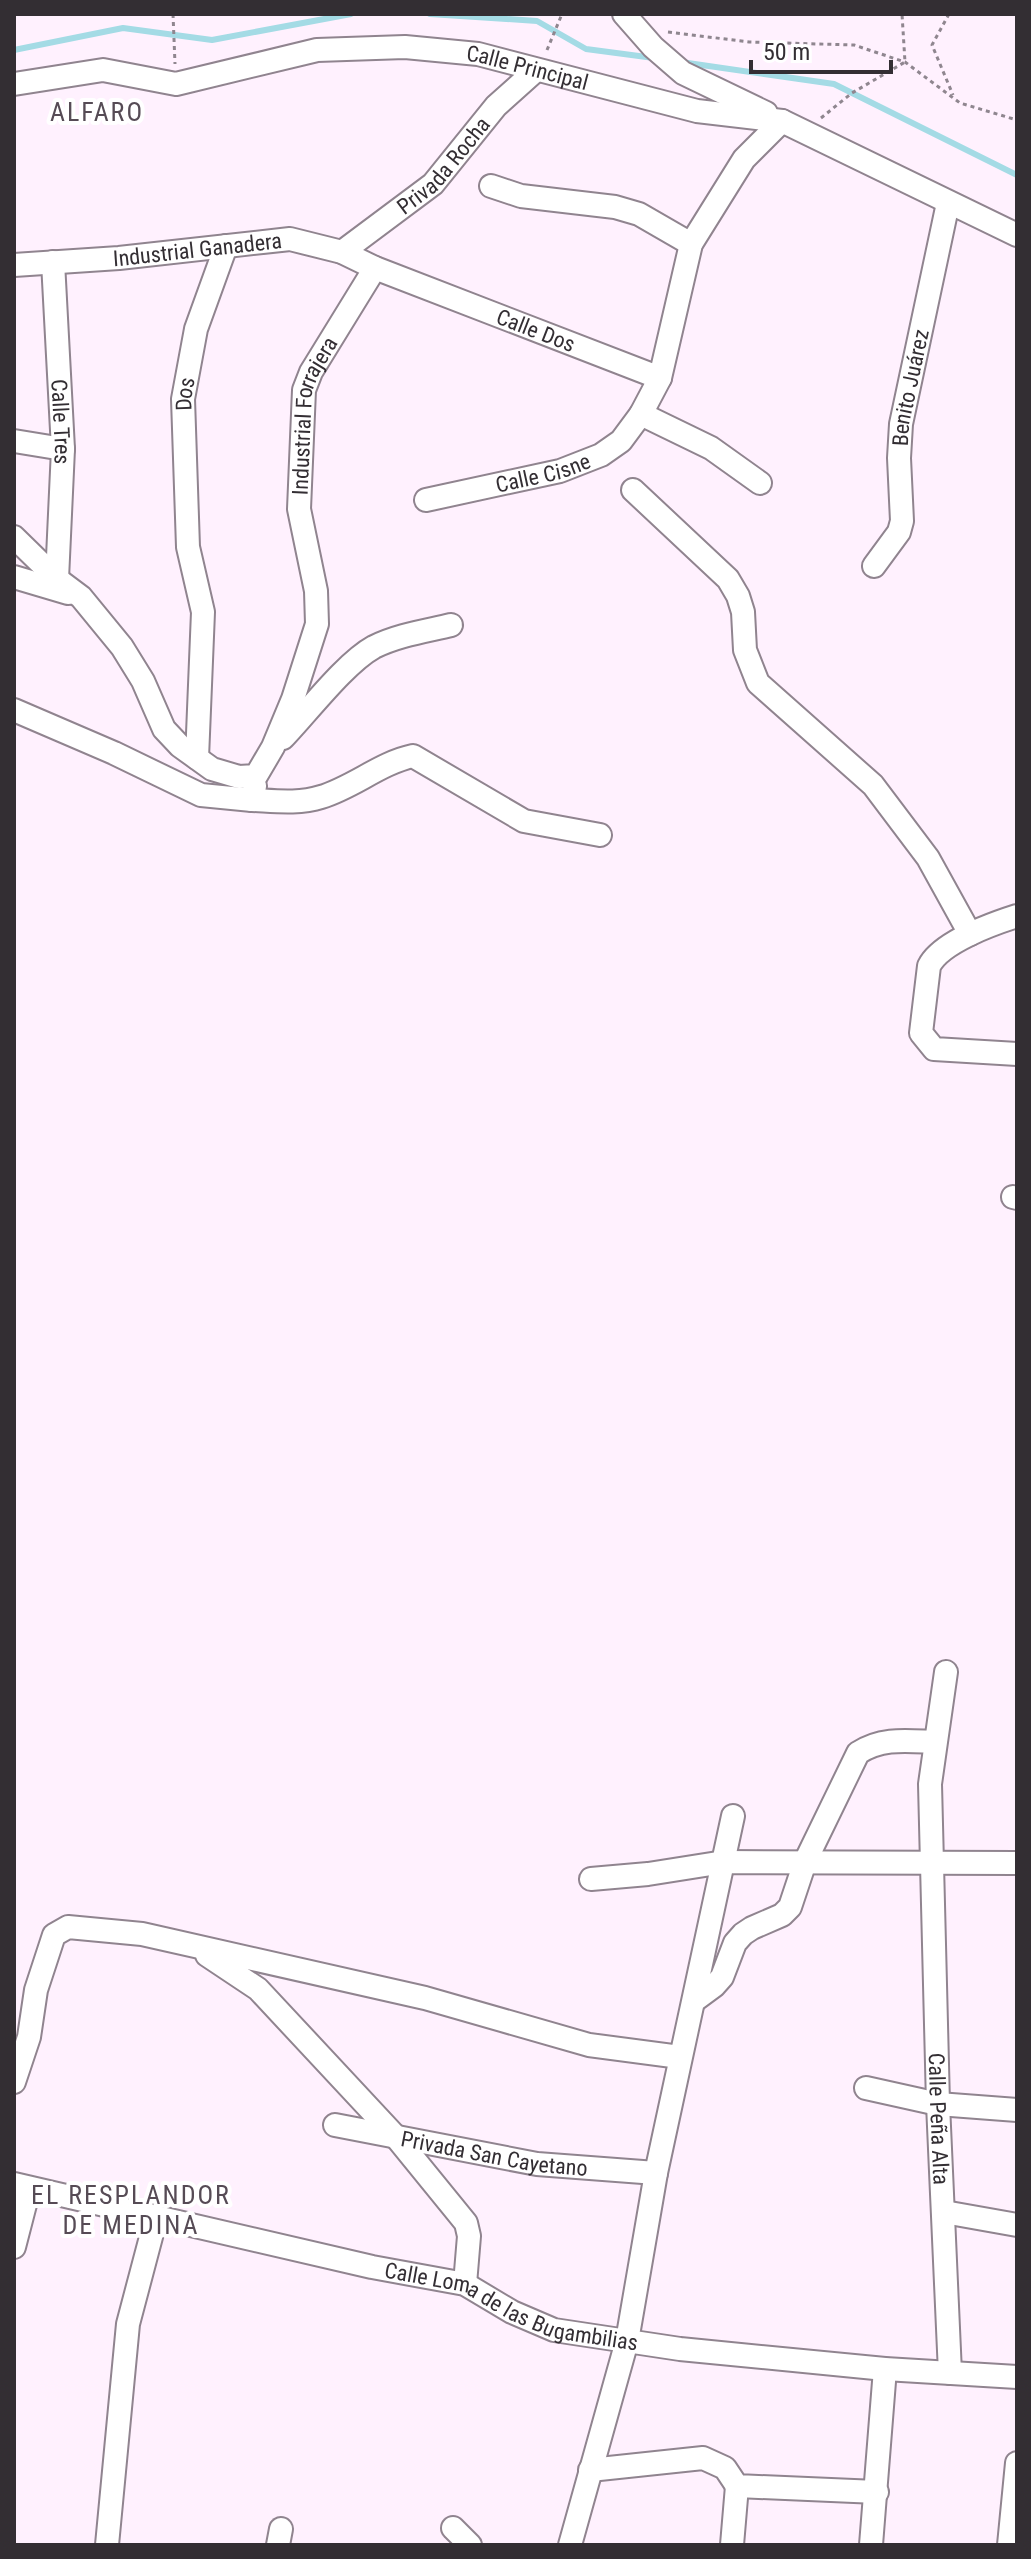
<svg xmlns="http://www.w3.org/2000/svg" width="1031" height="2559" font-family="'Roboto Condensed',sans-serif">
<style>
.lines{fill:none;stroke-linecap:round;stroke-linejoin:round}
.stream{stroke:#a4dbe5;stroke-width:6}
.minor-casing{stroke:#90848f;stroke-width:26}
.path{stroke:#8f868f;stroke-width:3;stroke-dasharray:4 4;stroke-linecap:butt}
.minor{stroke:#fff;stroke-width:22}
.labels{text-anchor:middle;dominant-baseline:central;stroke-width:8;stroke-linejoin:round;paint-order:stroke}
.street-label{font-size:22px;fill:#332e33;stroke:#fff}
.quarter-label{font-size:26px;letter-spacing:2px;fill:#564b55;stroke:#fff}
</style>
<rect width="100%" height="100%" fill="#fff1fe"/>
<g class="lines">
<g class="stream">
<polyline points="430,14 537,21 586,49 654,58"/>
<polyline points="14,50 123,28 212,40 351,14"/>
<polyline points="681,62 834,84 1017,175"/>
</g>
<defs>
<g id="minor">
<polyline points="624,14 653,47 683,73 766,113"/>
<path id="s1" d="M 14,84 L 103,70 L 176,84 L 317,50 L 405,47 L 478,54 L 697,111 L 782,121 L 1017,235"/>
<polyline points="491,186 521,196 615,207 639,214 691,244"/>
<path id="s2" d="M 342,252 L 433,184 L 496,106 L 535,71"/>
<path id="s3" d="M 53,262 L 63,449 L 57,579"/>
<path id="s4" d="M 14,265 L 119,258 L 290,239 L 342,252 L 375,268 L 660,378"/>
<polyline points="641,414 711,448 760,483"/>
<polyline points="14,441 63,449"/>
<polyline points="633,490 728,579 738,596 743,612 745,650 758,683 873,785 928,858 970,934"/>
<path id="s5" d="M 426,500 L 560,471 L 601,455 L 621,441 L 641,414 L 660,378 L 691,244 L 744,159 L 782,121"/>
<path id="s6" d="M 14,537 L 57,579 L 81,597 L 122,647 L 143,681 L 164,729 L 180,746 L 212,769 L 239,777 L 256,776 L 273,747 L 293,699 L 317,624 L 316,591 L 299,509 L 304,390 L 311,372 L 375,268"/>
<path id="s7" d="M 874,566 L 899,532 L 902,521 L 899,458 L 901,424 L 948,203"/>
<polyline points="14,577 68,593"/>
<polyline points="14,710 114,753 201,795 252,800 255,786"/>
<path d="M 283,738 C 308,712 345,663 374,647 C 398,635 426,631 451,625"/>
<path id="s8" d="M 197,758 L 203,612 L 188,547 L 183,399 L 196,329 L 226,246"/>
<path d="M 252,800 C 275,801 299,804 321,797 C 354,787 380,763 413,756 L 524,821 L 600,835"/>
<path d="M 1017,916 C 992,924 941,942 929,966 L 921,1033 L 934,1049 L 1017,1054"/>
<polyline points="1013,1197 1017,1198"/>
<path id="s9" d="M 946,1672 L 930,1784 L 938,2104 L 950,2373"/>
<polyline points="591,1879 648,1874 724,1862 1017,1863"/>
<polyline points="207,1955 258,1989 396,2137 466,2223 469,2236 465,2284"/>
<path d="M 695,2000 L 714,1986 L 722,1977 L 735,1943 L 743,1934 L 752,1928 L 782,1915 L 790,1907 L 805,1862 L 858,1753 C 882,1737 908,1741 935,1742"/>
<polyline points="14,2082 29,2037 36,1990 54,1935 68,1927 142,1934 425,1998 589,2045 680,2057"/>
<polyline points="866,2088 938,2104 1017,2110"/>
<path id="s10" d="M 335,2125 L 537,2164 L 656,2173"/>
<path id="s11" d="M 14,2184 L 372,2267 L 465,2284 L 512,2312 L 554,2330 L 680,2349 L 885,2369 L 1017,2377"/>
<polyline points="944,2212 1017,2225"/>
<polyline points="14,2247 29,2189"/>
<polyline points="590,2470 703,2458 725,2468 737,2486 877,2492"/>
<polyline points="453,2528 470,2545"/>
<polyline points="107,2545 128,2324 156,2218"/>
<polyline points="278,2545 281,2529"/>
<polyline points="570,2545 627,2341 656,2173 733,1816"/>
<polyline points="732,2545 737,2486"/>
<polyline points="871,2545 885,2369"/>
<polyline points="1009,2545 1017,2463"/>
</g>
</defs>
<use href="#minor" class="minor-casing"/>
<g class="path">
<polyline points="173,14 175,64"/>
<polyline points="949,14 932,45 953,95"/>
<polyline points="668,32 749,42 854,45 905,62 960,103 1017,120"/>
<polyline points="547,50 562,14"/>
<polyline points="821,118 852,93 905,62 902,14"/>
</g>
<use href="#minor" class="minor"/>
</g>
<g class="labels">
<g class="street-label">
<text stroke="none"><textPath href="#s1" startOffset="522">Calle Principal</textPath></text>
<text stroke="none"><textPath href="#s2" startOffset="134">Privada Rocha</textPath></text>
<text stroke="none"><textPath href="#s4" startOffset="184">Industrial Ganadera</textPath></text>
<text stroke="none"><textPath href="#s4" startOffset="540">Calle Dos</textPath></text>
<text stroke="none"><textPath href="#s7" startOffset="188">Benito Juárez</textPath></text>
<text stroke="none"><textPath href="#s8" startOffset="366">Dos</textPath></text>
<text stroke="none"><textPath href="#s6" startOffset="732">Industrial Forrajera</textPath></text>
<text stroke="none"><textPath href="#s3" startOffset="160">Calle Tres</textPath></text>
<text stroke="none"><textPath href="#s5" startOffset="120">Calle Cisne</textPath></text>
<text stroke="none"><textPath href="#s9" startOffset="448">Calle Peña Alta</textPath></text>
<text stroke="none"><textPath href="#s10" startOffset="162">Privada San Cayetano</textPath></text>
<text stroke="none"><textPath href="#s11" startOffset="514">Calle Loma de las Bugambilias</textPath></text>
</g>
<g class="quarter-label">
<text x="97" y="112">ALFARO</text>
<text x="131" y="2195">EL RESPLANDOR<tspan x="131" dy="30">DE MEDINA</tspan></text>
</g>
</g>
<rect width="1031" height="2559" fill="none" stroke="#332e33" stroke-width="32"/>
<path d="M751 60v12h140v-12" fill="none" stroke="#332e33" stroke-width="4"/>
<text x="763" y="60" font-size="24" fill="#332e33" stroke="#ffffff" stroke-width="6" paint-order="stroke">50 m</text>
</svg>
